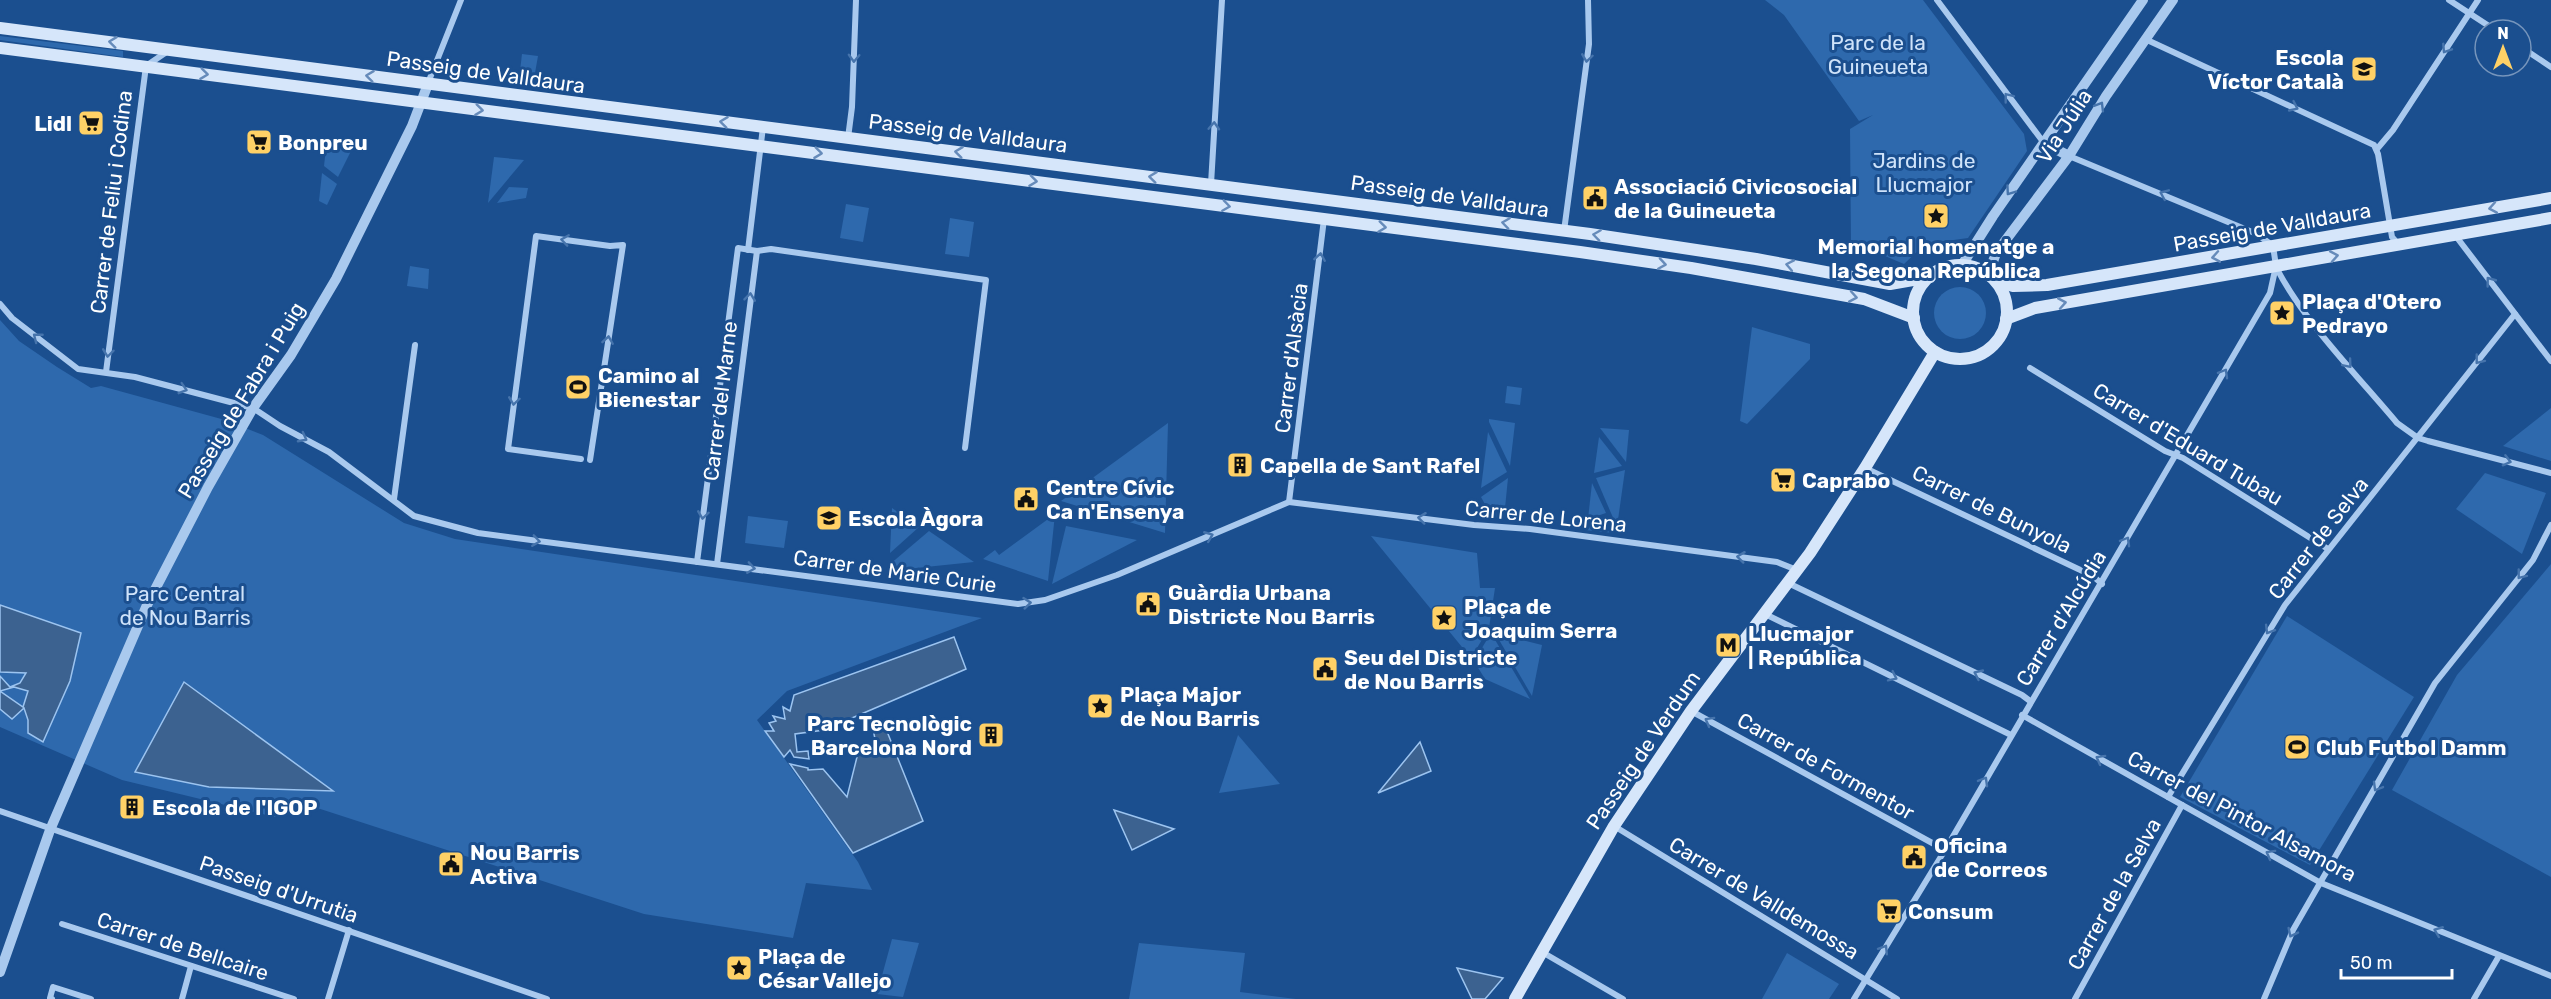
<svg xmlns="http://www.w3.org/2000/svg" width="2551" height="999" font-family="Rubik,sans-serif">
<style>
.green{fill:#2e69ad}
.water{fill:#3c6290;stroke:#9cc4f0;stroke-width:1.5;fill-rule:evenodd}
.lines{fill:none;stroke-linecap:round;stroke-linejoin:round}
.minor{stroke:#a9c9ee;stroke-width:6}
.tertiary{stroke:#a9c9ee;stroke-width:10}
.secondary{stroke:#d6e6fa;stroke-width:12}
.oneway{stroke:#668bba}
.oneway2{stroke:#4674ac}
.labels{text-anchor:middle;dominant-baseline:central;stroke-width:6;stroke-linejoin:round;paint-order:stroke}
.park-label{font-size:21px;fill:#cfe3fa;stroke:#1b4f8f}
.poi-label{font-size:21px;font-weight:bold;fill:#fff;stroke:#1b4f8f;text-anchor:start}
.street-label{font-size:21px;fill:#fff;stroke:#1b4f8f}
</style>
<rect width="100%" height="100%" fill="#1b4f8f"/>
<g class="green">
<polygon points="1765,0 1923,0 2024,134 2027,151 1968,238 1925,244 1904,264 1885,256 1851,249 1850,129 1873,115 1859,121 1784,15"/>
<polygon points="0,36 123,51 123,57 0,40"/>
<polygon points="522,54 538,56 535,73 520,71"/>
<polygon points="346,140 356,141 338,177 324,166 326,148"/>
<polygon points="494,157 524,160 488,203"/>
<polygon points="322,173 337,184 327,205 319,201"/>
<polygon points="509,187 528,188 526,198 497,203"/>
<polygon points="846,204 869,208 863,242 840,238"/>
<polygon points="950,218 974,222 969,257 945,254"/>
<polygon points="410,266 429,269 428,289 407,286"/>
<circle cx="1960" cy="313" r="26"/>
<polygon points="0,320 19,341 57,367 91,388 101,386 225,420 263,435 404,523 455,539 982,618 787,691 757,720 858,862 872,890 806,883 793,938 644,914 305,804 292,805 275,817 122,780 0,727"/>
<polygon points="1752,327 1810,344 1810,359 1747,424 1740,421"/>
<polygon points="1507,386 1522,388 1520,405 1505,403"/>
<polygon points="2551,408 2551,461 2503,446"/>
<polygon points="1489,419 1515,423 1510,466 1489,422"/>
<polygon points="1168,423 1165,533 1061,501"/>
<polygon points="1600,428 1629,430 1626,462"/>
<polygon points="1488,432 1507,472 1481,488"/>
<polygon points="1599,437 1622,466 1594,473"/>
<polygon points="1625,470 1617,527 1596,478"/>
<polygon points="2485,473 2546,493 2522,554 2456,509"/>
<polygon points="1508,478 1504,518 1492,517 1481,497"/>
<polygon points="1592,483 1606,513 1588,519"/>
<polygon points="892,508 919,527 890,553"/>
<polygon points="1055,514 1048,581 983,559 995,550 999,555"/>
<polygon points="748,516 788,521 784,548 745,543"/>
<polygon points="1607,518 1614,533 1585,530 1585,526"/>
<polygon points="1066,526 1137,540 1052,584"/>
<polygon points="929,531 974,562 887,571 889,565"/>
<polygon points="1371,536 1477,553 1480,588 1495,588 1489,628 1471,658"/>
<polygon points="2551,564 2551,877 2392,790 2457,675"/>
<polygon points="2287,616 2414,697 2310,865 2180,797"/>
<polygon points="1491,633 1530,699 1485,679 1474,661"/>
<polygon points="1495,633 1542,645 1532,696"/>
<polygon points="1238,735 1280,784 1219,793"/>
<polygon points="892,939 919,943 903,997 877,994"/>
<polygon points="1139,943 1245,953 1240,992 1296,999 1129,999"/>
<polygon points="1787,953 1839,984 1829,999 1762,999"/>
</g>
<g class="water">
<path d="M 0,605 L 81,633 L 70,681 L 43,742 L 28,733 L 28,720 L 24,708 L 12,719 L 0,709 L 0,676 L 10,687 L 20,683 L 26,673 L 0,672 ZM 14,687 L 28,691 L 23,707 L 0,691 Z"/>
<polygon points="954,637 966,669 838,724 839,728 795,734 797,752 808,751 809,759 794,757 790,750 784,757 765,731 774,731 769,723 776,721 773,716 785,719 783,707 790,711 794,695"/>
<polygon points="184,682 333,791 209,787 135,772"/>
<polygon points="884,724 923,821 853,853 790,764 808,768 808,770 823,769 847,797 858,753 877,749 873,729"/>
<polygon points="1420,742 1431,771 1378,793"/>
<polygon points="1114,810 1174,829 1132,850"/>
<polygon points="1457,968 1503,978 1485,999 1472,999"/>
</g>
<g class="lines">
<g class="minor">
<polyline points="1937,0 2044,143"/>
<polyline points="2449,0 2495,30"/>
<polyline points="2145,39 2374,145 2378,154 2392,237 2399,245"/>
<polyline points="2521,47 2551,67"/>
<polyline points="428,83 461,0"/>
<polyline points="848,138 852,107 856,0"/>
<polyline points="2377,149 2393,130 2478,0"/>
<polyline points="1211,184 1222,0"/>
<polyline points="1564,231 1589,44 1588,0"/>
<polyline points="2455,235 2551,361"/>
<polyline points="748,250 763,127"/>
<path d="M 2276,267 C 2304,322 2357,375 2397,423 L 2418,438 L 2428,441 L 2551,473"/>
<polyline points="0,304 12,318 78,369 135,377 253,408 280,426 329,452 414,516 478,533 1018,604 1045,600 1117,575 1289,502"/>
<polyline points="2030,368 2165,451 2183,458 2328,549"/>
<polyline points="106,372 146,66 168,51"/>
<polyline points="581,459 508,449 536,236 610,246 623,245 590,460"/>
<polyline points="1865,468 2093,576 2102,584"/>
<polyline points="394,499 415,345"/>
<polyline points="1289,502 1474,525 1530,529 1777,562 1797,570"/>
<polyline points="1289,502 1324,219"/>
<polyline points="697,562 738,248 757,251 771,249 986,280 965,448"/>
<polyline points="717,564 757,251"/>
<polyline points="1788,583 2022,695 2030,701"/>
<polyline points="1765,614 2011,735"/>
<polyline points="1691,711 1945,850"/>
<polyline points="2022,715 2321,883 2551,976"/>
<polyline points="2168,797 2285,605 2515,314"/>
<polyline points="0,811 547,999"/>
<polyline points="1614,826 1897,999"/>
<polyline points="62,924 294,999"/>
<polyline points="1542,952 1623,999"/>
<polyline points="52,999 50,998 53,987 91,999"/>
<polyline points="182,999 191,966"/>
<polyline points="328,999 349,930"/>
<polyline points="1854,999 1945,850 2270,293 2276,266 2273,246 2257,234 2069,156"/>
<polyline points="2075,999 2182,805"/>
<polyline points="2264,999 2293,930 2435,683 2533,560 2551,525"/>
<polyline points="2474,999 2499,956"/>
</g>
<g class="tertiary">
<polyline points="2044,143 2069,156"/>
<polyline points="1962,265 1993,216 2143,0"/>
<polyline points="1989,273 1996,253 2069,156 2106,96 2173,0"/>
<polyline points="0,972 50,830 147,605 208,487 253,408 291,355 336,279 412,126 428,84"/>
</g>
<g class="secondary">
<polyline points="0,28 1590,234 1756,259 1890,284 1930,277"/>
<polyline points="0,48 1580,252 1691,268 1864,299 1914,318"/>
<circle cx="1960" cy="312" r="47"/>
<polyline points="1999,282 2013,286 2047,285 2551,198"/>
<polyline points="2006,319 2035,308 2551,218"/>
<polyline points="1515,999 1614,826 1691,711 1810,553 1865,468 1935,352"/>
</g>
</g>
<defs><path id="oneway-chevron" d="M-2-3.5L2.5 0L-2 3.5" fill="none" stroke-width="1.6" stroke-linecap="round" stroke-linejoin="round" transform="scale(1.5)"/></defs>
<g class="oneway">
<use href="#oneway-chevron" transform="translate(113 42) rotate(-173)"/>
<use href="#oneway-chevron" transform="translate(204 74) rotate(7)"/>
<use href="#oneway-chevron" transform="translate(370 76) rotate(-173)"/>
<use href="#oneway-chevron" transform="translate(479 110) rotate(7)"/>
<use href="#oneway-chevron" transform="translate(724 122) rotate(-173)"/>
<use href="#oneway-chevron" transform="translate(959 152) rotate(-173)"/>
<use href="#oneway-chevron" transform="translate(818 153) rotate(7)"/>
<use href="#oneway-chevron" transform="translate(1153 177) rotate(-173)"/>
<use href="#oneway-chevron" transform="translate(1033 181) rotate(7)"/>
<use href="#oneway-chevron" transform="translate(1226 206) rotate(8)"/>
<use href="#oneway-chevron" transform="translate(2493 208) rotate(170)"/>
<use href="#oneway-chevron" transform="translate(1506 223) rotate(-172)"/>
<use href="#oneway-chevron" transform="translate(1382 227) rotate(7)"/>
<use href="#oneway-chevron" transform="translate(1597 235) rotate(-172)"/>
<use href="#oneway-chevron" transform="translate(2334 256) rotate(-10)"/>
<use href="#oneway-chevron" transform="translate(2216 257) rotate(170)"/>
<use href="#oneway-chevron" transform="translate(1662 264) rotate(9)"/>
<use href="#oneway-chevron" transform="translate(1790 265) rotate(-169)"/>
<use href="#oneway-chevron" transform="translate(1853 297) rotate(10)"/>
<use href="#oneway-chevron" transform="translate(2062 303) rotate(-10)"/>
</g>
<g class="oneway2">
<use href="#oneway-chevron" transform="translate(2446 49) rotate(123)"/>
<use href="#oneway-chevron" transform="translate(854 58) rotate(92)"/>
<use href="#oneway-chevron" transform="translate(1587 58) rotate(98)"/>
<use href="#oneway-chevron" transform="translate(2008 97) rotate(-128)"/>
<use href="#oneway-chevron" transform="translate(2100 106) rotate(-59)"/>
<use href="#oneway-chevron" transform="translate(2294 107) rotate(25)"/>
<use href="#oneway-chevron" transform="translate(1214 126) rotate(-87)"/>
<use href="#oneway-chevron" transform="translate(2010 191) rotate(125)"/>
<use href="#oneway-chevron" transform="translate(2164 194) rotate(-157)"/>
<use href="#oneway-chevron" transform="translate(565 240) rotate(-172)"/>
<use href="#oneway-chevron" transform="translate(1320 257) rotate(-81)"/>
<use href="#oneway-chevron" transform="translate(2490 281) rotate(-127)"/>
<use href="#oneway-chevron" transform="translate(750 297) rotate(-83)"/>
<use href="#oneway-chevron" transform="translate(37 337) rotate(-142)"/>
<use href="#oneway-chevron" transform="translate(608 340) rotate(-81)"/>
<use href="#oneway-chevron" transform="translate(108 353) rotate(97)"/>
<use href="#oneway-chevron" transform="translate(2479 360) rotate(128)"/>
<use href="#oneway-chevron" transform="translate(2348 364) rotate(50)"/>
<use href="#oneway-chevron" transform="translate(2224 373) rotate(-60)"/>
<use href="#oneway-chevron" transform="translate(183 389) rotate(17)"/>
<use href="#oneway-chevron" transform="translate(514 401) rotate(98)"/>
<use href="#oneway-chevron" transform="translate(303 438) rotate(28)"/>
<use href="#oneway-chevron" transform="translate(2507 461) rotate(14)"/>
<use href="#oneway-chevron" transform="translate(703 515) rotate(98)"/>
<use href="#oneway-chevron" transform="translate(1422 518) rotate(-173)"/>
<use href="#oneway-chevron" transform="translate(1209 536) rotate(-22)"/>
<use href="#oneway-chevron" transform="translate(536 541) rotate(8)"/>
<use href="#oneway-chevron" transform="translate(2126 541) rotate(-60)"/>
<use href="#oneway-chevron" transform="translate(1741 557) rotate(-173)"/>
<use href="#oneway-chevron" transform="translate(751 568) rotate(8)"/>
<use href="#oneway-chevron" transform="translate(2521 575) rotate(128)"/>
<use href="#oneway-chevron" transform="translate(1027 603) rotate(-6)"/>
<use href="#oneway-chevron" transform="translate(2269 630) rotate(121)"/>
<use href="#oneway-chevron" transform="translate(1978 674) rotate(-155)"/>
<use href="#oneway-chevron" transform="translate(1893 677) rotate(26)"/>
<use href="#oneway-chevron" transform="translate(1709 721) rotate(-151)"/>
<use href="#oneway-chevron" transform="translate(2100 759) rotate(-151)"/>
<use href="#oneway-chevron" transform="translate(1984 781) rotate(-60)"/>
<use href="#oneway-chevron" transform="translate(2377 787) rotate(120)"/>
<use href="#oneway-chevron" transform="translate(2270 854) rotate(-151)"/>
<use href="#oneway-chevron" transform="translate(2438 931) rotate(-158)"/>
<use href="#oneway-chevron" transform="translate(2292 933) rotate(116)"/>
<use href="#oneway-chevron" transform="translate(1884 949) rotate(-58)"/>
</g>
<defs>
<symbol id="school-square" viewBox="-11 -11 22 22"><rect x="-9" y="-9" width="18" height="18" rx="4" fill="#ffd166" stroke="#1b4f8f"/><path d="M0-5L7-2L0 1L-7-2ZM-4 1L0 2.5L4 1V4Q0 6-4 4Z" fill="#111"/></symbol>
<symbol id="supermarket-square" viewBox="-11 -11 22 22"><rect x="-9" y="-9" width="18" height="18" rx="4" fill="#ffd166" stroke="#1b4f8f"/><path d="M-6-5.5h2.5l.6 2H6L4.5 2H-2.5L-4.4-4H-6ZM-1.5 3.2a1.3 1.3 0 1 0 .1 0ZM3 3.2a1.3 1.3 0 1 0 .1 0Z" fill="#111"/></symbol>
<symbol id="civic-square" viewBox="-11 -11 22 22"><rect x="-9" y="-9" width="18" height="18" rx="4" fill="#ffd166" stroke="#1b4f8f"/><path d="M-.6-6.5H3V-4.5H.6V-3L4-1V1h2V6H-6V1h2V-1L-.6-3ZM-1.2 2.5V6h2.4V2.5Z" fill="#111"/></symbol>
<symbol id="sight-square" viewBox="-11 -11 22 22"><rect x="-9" y="-9" width="18" height="18" rx="4" fill="#ffd166" stroke="#1b4f8f"/><path d="M0-6L1.8-2.2L6-1.7L2.9 1.2L3.7 5.4L0 3.3L-3.7 5.4L-2.9 1.2L-6-1.7L-1.8-2.2Z" fill="#111"/></symbol>
<symbol id="stadium-square" viewBox="-11 -11 22 22"><rect x="-9" y="-9" width="18" height="18" rx="4" fill="#ffd166" stroke="#1b4f8f"/><path d="M0-5a6.5 5 0 1 0 0 10a6.5 5 0 1 0 0-10ZM-3.5-1.8h7v3.6h-7Z" fill="#111"/></symbol>
<symbol id="building-square" viewBox="-11 -11 22 22"><rect x="-9" y="-9" width="18" height="18" rx="4" fill="#ffd166" stroke="#1b4f8f"/><path d="M-4-6H4V6H1V3H-1V6H-4ZM-2.5-4.3h1.7v1.8h-1.7ZM.8-4.3h1.7v1.8H.8ZM-2.5-1h1.7V.8h-1.7ZM.8-1h1.7V.8H.8Z" fill="#111"/></symbol>
<symbol id="metro-square" viewBox="-11 -11 22 22"><rect x="-9" y="-9" width="18" height="18" rx="4" fill="#ffd166" stroke="#1b4f8f"/><path d="M-5.5 5V-5H-3L0 0L3-5H5.5V5H3V-.5L0 4L-3-.5V5Z" fill="#111"/></symbol>
</defs>
<g fill-rule="evenodd">
<use href="#school-square" x="2349" y="54" width="30" height="30"/>
<use href="#supermarket-square" x="76" y="108" width="30" height="30"/>
<use href="#supermarket-square" x="244" y="127" width="30" height="30"/>
<use href="#civic-square" x="1580" y="183" width="30" height="30"/>
<use href="#sight-square" x="1921" y="201" width="30" height="30"/>
<use href="#sight-square" x="2267" y="298" width="30" height="30"/>
<use href="#stadium-square" x="563" y="372" width="30" height="30"/>
<use href="#building-square" x="1225" y="450" width="30" height="30"/>
<use href="#supermarket-square" x="1768" y="465" width="30" height="30"/>
<use href="#civic-square" x="1011" y="484" width="30" height="30"/>
<use href="#school-square" x="814" y="503" width="30" height="30"/>
<use href="#civic-square" x="1133" y="589" width="30" height="30"/>
<use href="#sight-square" x="1429" y="603" width="30" height="30"/>
<use href="#metro-square" x="1713" y="630" width="30" height="30"/>
<use href="#civic-square" x="1310" y="654" width="30" height="30"/>
<use href="#sight-square" x="1085" y="691" width="30" height="30"/>
<use href="#building-square" x="976" y="720" width="30" height="30"/>
<use href="#stadium-square" x="2282" y="732" width="30" height="30"/>
<use href="#building-square" x="117" y="792" width="30" height="30"/>
<use href="#civic-square" x="1899" y="842" width="30" height="30"/>
<use href="#civic-square" x="436" y="849" width="30" height="30"/>
<use href="#supermarket-square" x="1874" y="896" width="30" height="30"/>
<use href="#sight-square" x="724" y="953" width="30" height="30"/>
</g>
<g class="labels">
<g class="park-label">
<text x="1878" y="42">Parc de la<tspan x="1878" dy="24">Guineueta</tspan></text>
<text x="1924" y="160">Jardins de<tspan x="1924" dy="24">Llucmajor</tspan></text>
<text x="185" y="593">Parc Central<tspan x="185" dy="24">de Nou Barris</tspan></text>
</g>
<g class="poi-label">
<text x="2344" y="57" text-anchor="end">Escola<tspan x="2344" dy="24">Víctor Català</tspan></text>
<text x="72" y="123" text-anchor="end">Lidl</text>
<text x="278" y="142">Bonpreu</text>
<text x="1614" y="186">Associació Civicosocial<tspan x="1614" dy="24">de la Guineueta</tspan></text>
<text x="1936" y="246" text-anchor="middle">Memorial homenatge a<tspan x="1936" dy="24">la Segona República</tspan></text>
<text x="2302" y="301">Plaça d'Otero<tspan x="2302" dy="24">Pedrayo</tspan></text>
<text x="598" y="375">Camino al<tspan x="598" dy="24">Bienestar</tspan></text>
<text x="1260" y="465">Capella de Sant Rafel</text>
<text x="1802" y="480">Caprabo</text>
<text x="1046" y="487">Centre Cívic<tspan x="1046" dy="24">Ca n'Ensenya</tspan></text>
<text x="848" y="518">Escola Àgora</text>
<text x="1168" y="592">Guàrdia Urbana<tspan x="1168" dy="24">Districte Nou Barris</tspan></text>
<text x="1464" y="606">Plaça de<tspan x="1464" dy="24">Joaquim Serra</tspan></text>
<text x="1748" y="633">Llucmajor<tspan x="1748" dy="24">| República</tspan></text>
<text x="1344" y="657">Seu del Districte<tspan x="1344" dy="24">de Nou Barris</tspan></text>
<text x="1120" y="694">Plaça Major<tspan x="1120" dy="24">de Nou Barris</tspan></text>
<text x="972" y="723" text-anchor="end">Parc Tecnològic<tspan x="972" dy="24">Barcelona Nord</tspan></text>
<text x="2316" y="747">Club Futbol Damm</text>
<text x="152" y="807">Escola de l'IGOP</text>
<text x="1934" y="845">Oficina<tspan x="1934" dy="24">de Correos</tspan></text>
<text x="470" y="852">Nou Barris<tspan x="470" dy="24">Activa</tspan></text>
<text x="1908" y="911">Consum</text>
<text x="758" y="956">Plaça de<tspan x="758" dy="24">César Vallejo</tspan></text>
</g>
<g class="street-label">
<text transform="translate(486 72) rotate(8)">Passeig de Valldaura</text>
<text transform="translate(2064 126) rotate(-57)">Via Júlia</text>
<text transform="translate(968 133) rotate(7)">Passeig de Valldaura</text>
<text transform="translate(1450 196) rotate(8)">Passeig de Valldaura</text>
<text transform="translate(111 202) rotate(-83)">Carrer de Feliu i Codina</text>
<text transform="translate(2272 227) rotate(-10)">Passeig de Valldaura</text>
<text transform="translate(1291 358) rotate(-83)">Carrer d'Alsàcia</text>
<text transform="translate(241 400) rotate(-59)">Passeig de Fabra i Puig</text>
<text transform="translate(720 401) rotate(-83)">Carrer del Marne</text>
<text transform="translate(2188 444) rotate(31)">Carrer d'Eduard Tubau</text>
<text transform="translate(1992 509) rotate(26)">Carrer de Bunyola</text>
<text transform="translate(1546 516) rotate(6)">Carrer de Lorena</text>
<text transform="translate(2318 538) rotate(-52)">Carrer de Selva</text>
<text transform="translate(895 571) rotate(8)">Carrer de Marie Curie</text>
<text transform="translate(2061 618) rotate(-59)">Carrer d'Alcúdia</text>
<text transform="translate(1643 750) rotate(-56)">Passeig de Verdum</text>
<text transform="translate(1826 766) rotate(29)">Carrer de Formentor</text>
<text transform="translate(2242 816) rotate(28)">Carrer del Pintor Alsamora</text>
<text transform="translate(279 889) rotate(19)">Passeig d'Urrutia</text>
<text transform="translate(2114 894) rotate(-61)">Carrer de la Selva</text>
<text transform="translate(1764 898) rotate(31)">Carrer de Valldemossa</text>
<text transform="translate(183 946) rotate(18)">Carrer de Bellcaire</text>
</g>
</g>
<g transform="translate(2503 48)"><circle r="28" fill="#1b4f8f" stroke="#7695bc" stroke-width="1.5"/>
<path d="M0-4.5L10 22L0 15L-10 22Z" fill="#ffd166"/>
<text y="-9" font-size="16" font-weight="bold" text-anchor="middle" fill="#ffffff">N</text>
</g>
<path d="M2341 969v9h111v-9" fill="none" stroke="#ffffff" stroke-width="3"/>
<text x="2350" y="969" font-size="18" fill="#ffffff" stroke="#1b4f8f" stroke-width="4.5" paint-order="stroke">50 m</text>
</svg>
